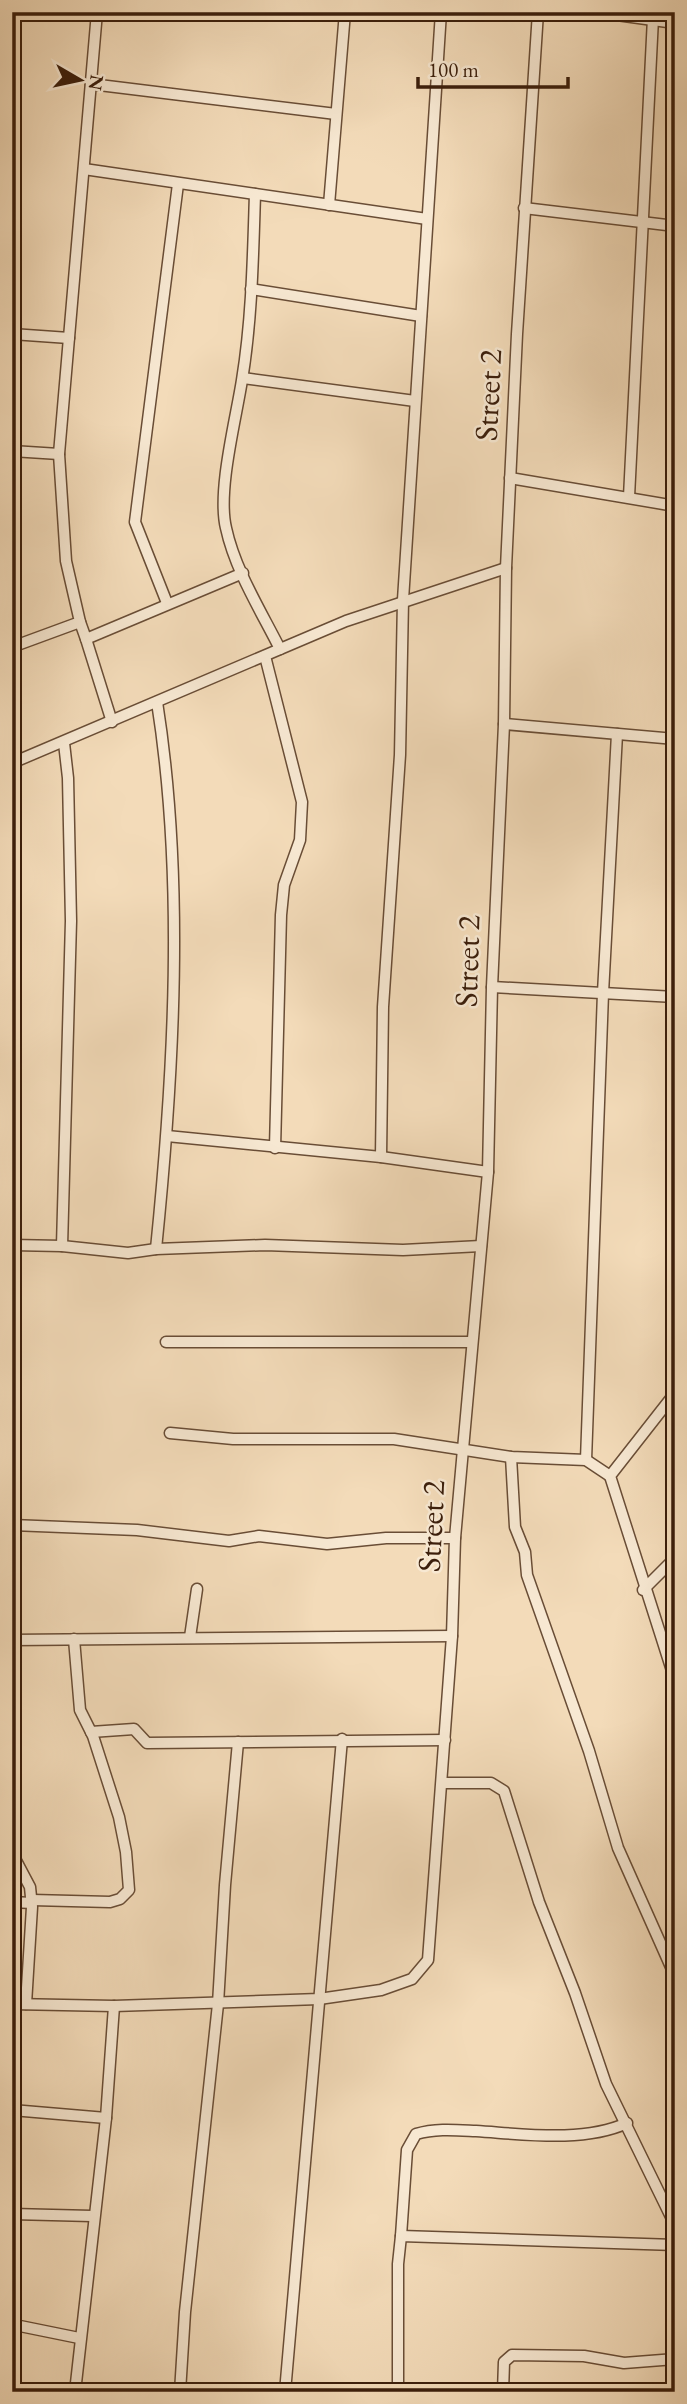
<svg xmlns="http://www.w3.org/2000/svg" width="687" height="2404" font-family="'EB Garamond',serif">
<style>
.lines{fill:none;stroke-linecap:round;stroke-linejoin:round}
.minor-casing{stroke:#694d36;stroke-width:13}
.tertiary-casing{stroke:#694d36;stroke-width:17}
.minor{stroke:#f7e8d2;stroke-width:10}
.tertiary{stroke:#f7e8d2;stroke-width:14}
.labels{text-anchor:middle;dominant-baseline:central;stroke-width:5;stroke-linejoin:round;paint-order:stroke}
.street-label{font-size:32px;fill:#3b1e0b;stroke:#f7e8d2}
</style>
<rect width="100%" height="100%" fill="#f3dbb9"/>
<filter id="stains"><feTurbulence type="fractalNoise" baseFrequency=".00286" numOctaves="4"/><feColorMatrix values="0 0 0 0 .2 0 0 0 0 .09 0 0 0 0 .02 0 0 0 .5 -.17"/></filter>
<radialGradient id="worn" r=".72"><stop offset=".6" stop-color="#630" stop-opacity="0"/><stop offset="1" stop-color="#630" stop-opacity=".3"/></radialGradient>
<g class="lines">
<defs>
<g id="minor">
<polyline points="91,84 336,114"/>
<polyline points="84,169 427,219"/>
<path d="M 255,194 C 253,256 252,319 242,380 C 236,419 217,491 226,528 C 235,570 261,611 280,649"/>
<polyline points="329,205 345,12"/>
<polyline points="524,208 675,226"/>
<polyline points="251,289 421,316"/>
<polyline points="12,334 69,338"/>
<polyline points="243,378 415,401"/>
<polyline points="12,451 59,454"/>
<polyline points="510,478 675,506"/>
<polyline points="629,497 653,18"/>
<polyline points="167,603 135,522 178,184"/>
<polyline points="80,622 86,639 243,573"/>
<polyline points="86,639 112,722"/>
<polyline points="12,647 80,622 66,561 59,454 97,12"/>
<polyline points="265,656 302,802 300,840 284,885 281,915 275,1148"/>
<polyline points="504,724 675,739"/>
<polyline points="12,763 346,621 506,568"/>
<polyline points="492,987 675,997"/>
<polyline points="167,1136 381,1157 488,1172"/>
<polyline points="381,1157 383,1007 400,755 403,600 441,12"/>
<polyline points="12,1245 62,1246 128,1253 156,1249 265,1245 403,1250 481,1246"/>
<polyline points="62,1246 71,921 68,778 64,743"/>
<path d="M 156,1249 C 174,1072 185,879 157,702"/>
<polyline points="166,1342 472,1342"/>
<polyline points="675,1393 610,1476 675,1680"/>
<polyline points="170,1433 233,1439 394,1439 511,1457 586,1460 610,1476"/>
<polyline points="511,1457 515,1527 525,1552 527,1575 589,1751 618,1848 675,1976"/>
<polyline points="586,1460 603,993 617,734"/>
<polyline points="12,1525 137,1530 229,1541 259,1536 327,1544 386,1538 455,1538"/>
<polyline points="643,1590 675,1558"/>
<polyline points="190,1637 197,1589"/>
<polyline points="12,1640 452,1636"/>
<polyline points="91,1732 134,1729 147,1743 445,1740"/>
<polyline points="442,1783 491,1783 504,1791 539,1902 575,1993 606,2084 675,2225"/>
<polyline points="12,1853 30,1887 32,1907 26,2004"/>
<polyline points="32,1900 110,1902 120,1899 129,1890 126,1852 119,1817 93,1736 80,1710 74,1639"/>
<polyline points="12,1902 32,1903"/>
<polyline points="12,2004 114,2006 319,1999 381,1990 412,1979 428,1960 452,1636 455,1538 488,1172 492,987 504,724 506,568 517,334 538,12"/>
<polyline points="12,2110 106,2118"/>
<polyline points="12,2214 92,2216"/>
<path d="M 401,2236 L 407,2150 L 416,2134 C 436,2128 456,2130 476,2131 C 523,2134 583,2143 627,2123"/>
<polyline points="20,2326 79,2338"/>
<polyline points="75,2392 106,2118 114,2006"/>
<polyline points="180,2392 185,2312 218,2004 225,1885 238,1742"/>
<polyline points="285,2392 342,1739"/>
<polyline points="398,2392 398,2264 401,2236 675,2245"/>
<polyline points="503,2392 504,2362 512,2355 584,2356 624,2363 675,2359"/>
</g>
<polyline id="tertiary" points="610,12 675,21"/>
</defs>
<use href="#minor" class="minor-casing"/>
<use href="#tertiary" class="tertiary-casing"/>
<use href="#minor" class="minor"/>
<use href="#tertiary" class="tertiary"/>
</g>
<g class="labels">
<g class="street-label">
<text transform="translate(488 395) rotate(-87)">Street 2</text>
<text transform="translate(467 961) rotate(-88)">Street 2</text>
<text transform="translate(431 1526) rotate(-87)">Street 2</text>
</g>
</g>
<rect width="687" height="2404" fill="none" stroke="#f3dbb9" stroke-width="42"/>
<rect x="14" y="14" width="659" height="2376" fill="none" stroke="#3b1e0b" stroke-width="3.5"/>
<rect x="21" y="21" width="645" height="2362" fill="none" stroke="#3b1e0b" stroke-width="2"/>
<g transform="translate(80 80) rotate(99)" stroke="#f7e8d2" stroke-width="5" paint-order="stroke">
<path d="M0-5L12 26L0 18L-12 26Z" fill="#3b1e0b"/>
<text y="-10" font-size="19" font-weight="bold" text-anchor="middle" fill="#3b1e0b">N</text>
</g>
<path d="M418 77v10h150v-10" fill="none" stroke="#3b1e0b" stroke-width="3.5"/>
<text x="428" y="77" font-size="21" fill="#3b1e0b" stroke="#f7e8d2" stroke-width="5" paint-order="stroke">100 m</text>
<rect width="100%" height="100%" filter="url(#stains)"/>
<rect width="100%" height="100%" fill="url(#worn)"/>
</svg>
